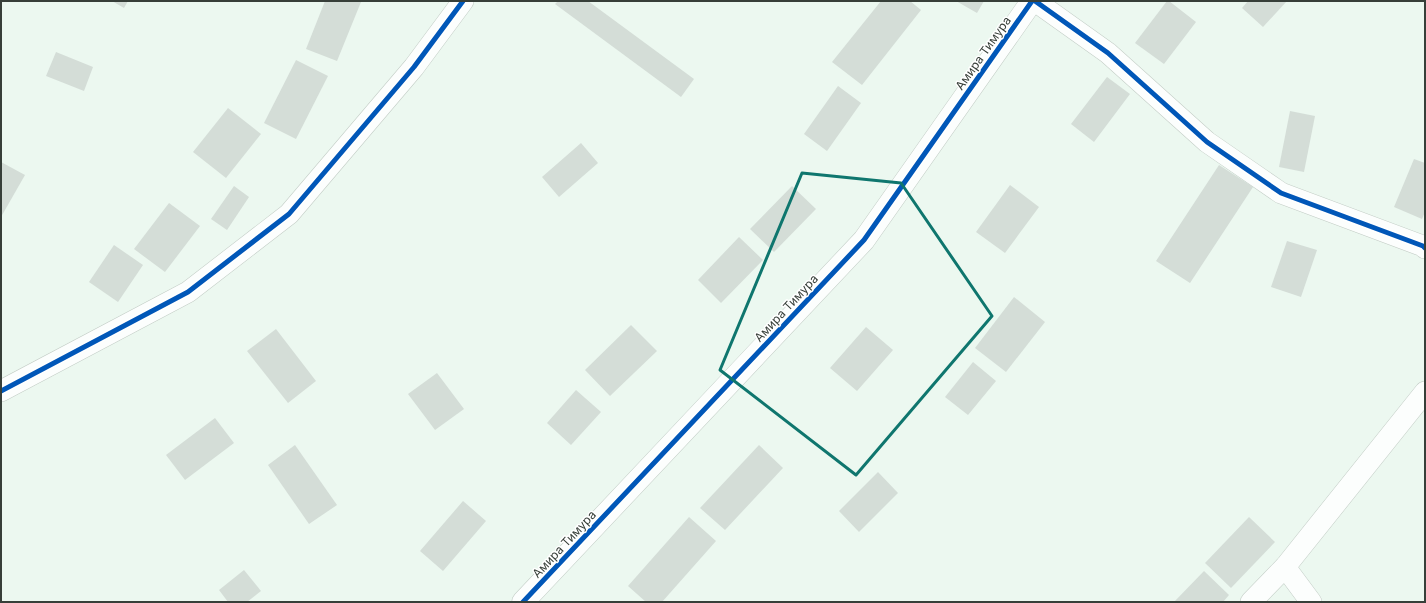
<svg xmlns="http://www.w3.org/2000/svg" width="1426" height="603" font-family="Inter,sans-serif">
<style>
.building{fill:#d4ddd7}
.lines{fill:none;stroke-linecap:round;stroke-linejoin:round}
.minor-casing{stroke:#c3cdc6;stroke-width:22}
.tertiary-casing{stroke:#c3cdc6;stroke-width:23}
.minor{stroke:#fcfefd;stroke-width:21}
.tertiary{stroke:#fcfefd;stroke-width:22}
.cycleway-casing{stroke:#fff;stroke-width:8}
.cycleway{stroke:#0057b8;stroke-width:5}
.marked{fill:none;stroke:#0f766e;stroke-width:3;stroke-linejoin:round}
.labels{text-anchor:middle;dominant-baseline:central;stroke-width:3;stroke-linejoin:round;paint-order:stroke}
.street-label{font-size:12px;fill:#373f39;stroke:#fff}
</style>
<rect width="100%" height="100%" fill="#ecf8f0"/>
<g class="building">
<polygon points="112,1 128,1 124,8"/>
<polygon points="325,1 357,1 361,2 337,61 306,49"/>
<polygon points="558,1 588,1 694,79 681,97 555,4"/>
<polygon points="881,1 910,1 921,10 862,85 832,62"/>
<polygon points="956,1 984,1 977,13"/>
<polygon points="1167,1 1169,1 1196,22 1164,64 1135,43"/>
<polygon points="1248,1 1287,1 1263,27 1242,8"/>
<polygon points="56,52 93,67 84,91 46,76"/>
<polygon points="296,60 328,76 296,139 264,123"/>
<polygon points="1107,77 1130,94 1094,142 1071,124"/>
<polygon points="838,86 861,103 827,151 804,134"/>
<polygon points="228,108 261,134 226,178 193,152"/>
<polygon points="1290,111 1315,116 1304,172 1279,167"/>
<polygon points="581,143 598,163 559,197 542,177"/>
<polygon points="1414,159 1425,163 1425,212 1422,219 1394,207"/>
<polygon points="1,162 25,175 1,217"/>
<polygon points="1219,165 1253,187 1190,283 1156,261"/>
<polygon points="1010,185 1039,207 1005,253 976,232"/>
<polygon points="234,186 249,197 227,230 211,219"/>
<polygon points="792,186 816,209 774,252 750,229"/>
<polygon points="169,203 200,226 165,272 134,249"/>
<polygon points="739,237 763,260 721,303 698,280"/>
<polygon points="1287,241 1317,250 1301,297 1271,287"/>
<polygon points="114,245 143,265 118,302 89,282"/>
<polygon points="1014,297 1045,322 1006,372 975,348"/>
<polygon points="631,325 657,351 610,396 585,370"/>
<polygon points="866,327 893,350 857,391 830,368"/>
<polygon points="276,329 316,381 288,403 247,351"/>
<polygon points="973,362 996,381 968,415 945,397"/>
<polygon points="437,373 464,409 435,430 408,394"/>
<polygon points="576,390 601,412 571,445 547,423"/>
<polygon points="215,418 234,443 185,480 166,455"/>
<polygon points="295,445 337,505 309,524 268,465"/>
<polygon points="759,445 783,468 725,530 700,508"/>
<polygon points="878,472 898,493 859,532 839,511"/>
<polygon points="463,501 486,521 443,571 420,551"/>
<polygon points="689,517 716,541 662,602 646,602 628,586"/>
<polygon points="1249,517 1275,542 1231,588 1205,563"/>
<polygon points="244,570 261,591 247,602 228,602 219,590"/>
<polygon points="1204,571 1229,595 1223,602 1174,602"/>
</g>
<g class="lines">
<defs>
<g id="minor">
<polyline points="1035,1 1108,53 1207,142 1281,193 1423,246 1425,248"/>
<polyline points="1,391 188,292 289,214 414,67 463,1"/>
<polyline points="1285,567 1311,602"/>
<polyline points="1251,602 1285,567 1425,392"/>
</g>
<polyline id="tertiary" points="523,602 864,240 1032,1"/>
</defs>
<use href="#minor" class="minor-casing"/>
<use href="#tertiary" class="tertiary-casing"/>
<use href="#minor" class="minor"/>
<use href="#tertiary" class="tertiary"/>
<defs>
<g id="cycleway">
<polyline points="1035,1 1108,53 1207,142 1281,193 1423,246 1425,248"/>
<polyline points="1,391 188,292 289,214 414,67 463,1"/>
<polyline points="523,602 864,240 1032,1"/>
</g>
</defs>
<use href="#cycleway" class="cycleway-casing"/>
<use href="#cycleway" class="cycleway"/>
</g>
<path class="marked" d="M 802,173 L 901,183 L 992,316 L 856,475 L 720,370 Z"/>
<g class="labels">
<g class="street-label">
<text transform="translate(983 53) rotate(-55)">Амира Тимура</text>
<text transform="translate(786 308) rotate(-47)">Амира Тимура</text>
<text transform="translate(564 544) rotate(-47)">Амира Тимура</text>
</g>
</g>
<rect width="1426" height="603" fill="none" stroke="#373f39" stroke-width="4"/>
</svg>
